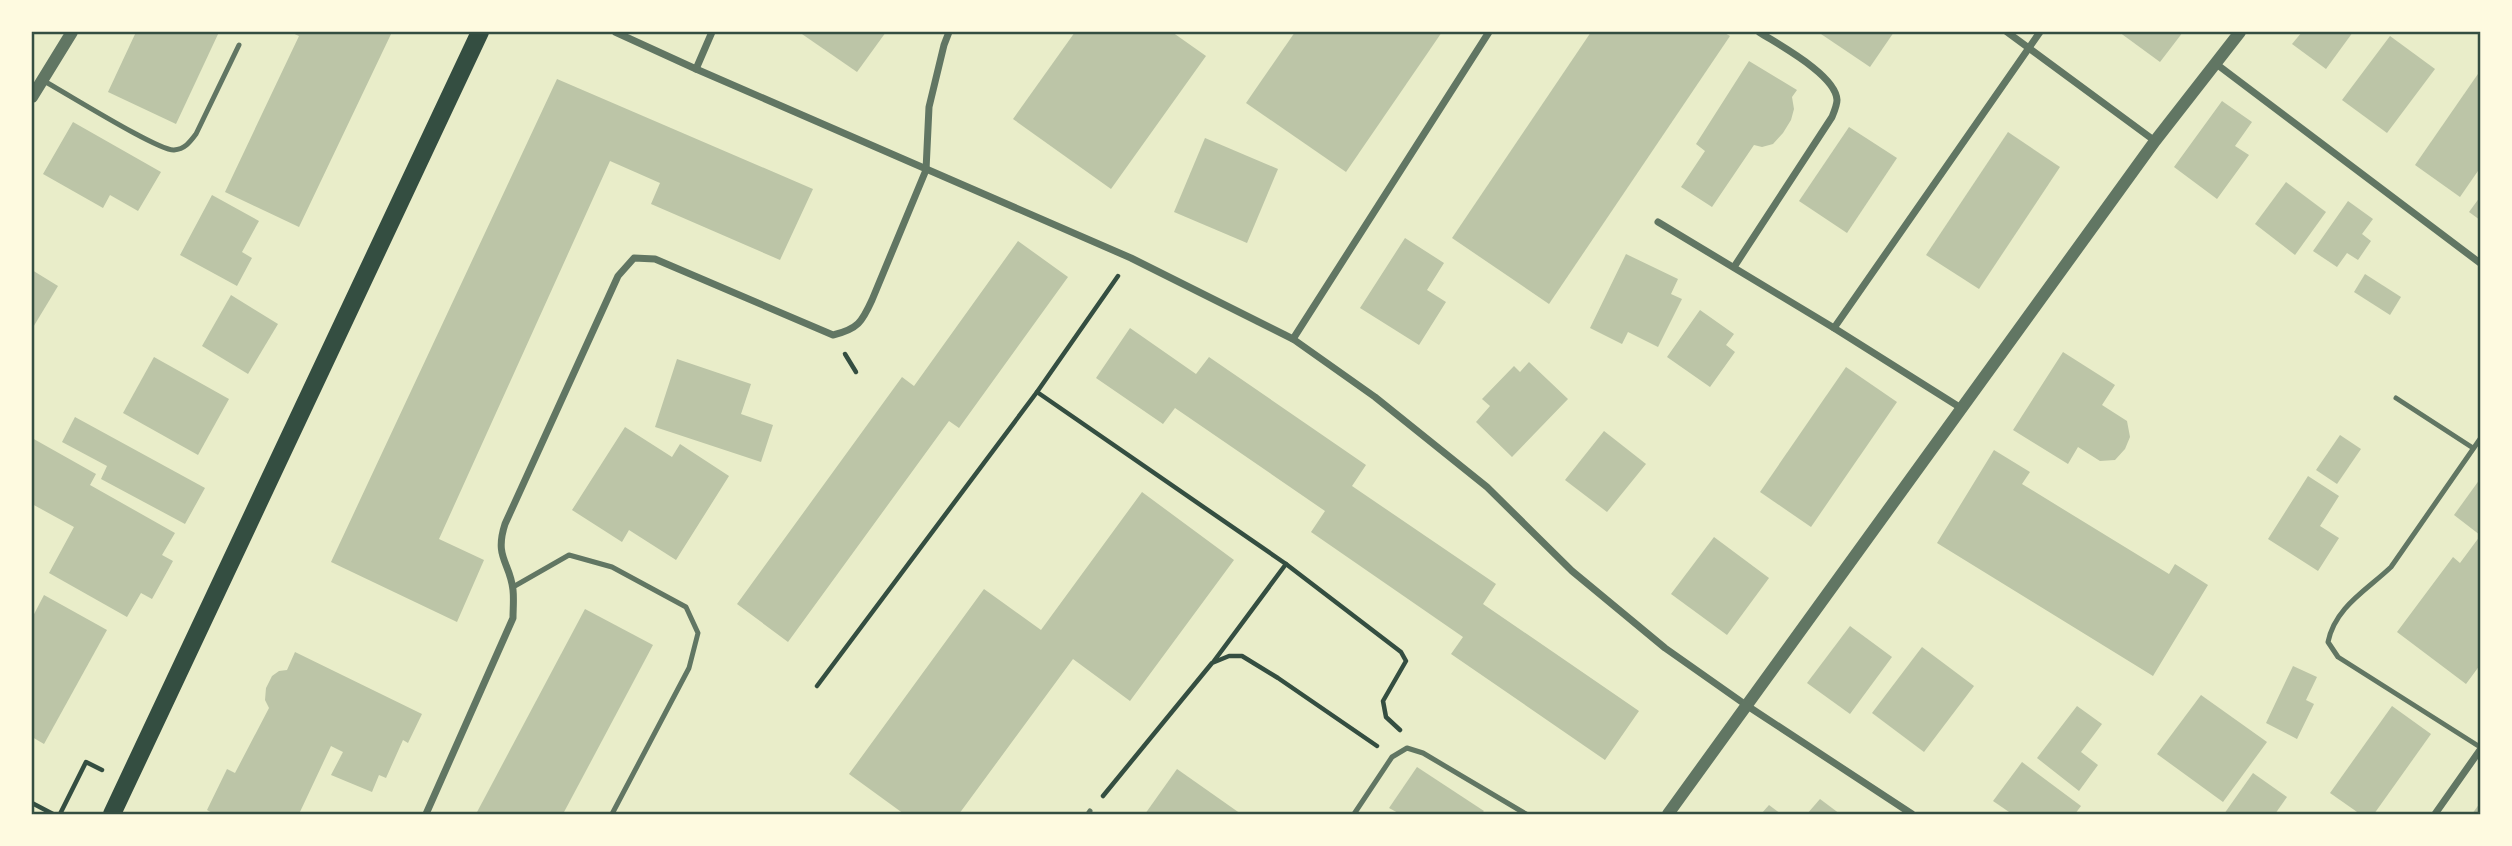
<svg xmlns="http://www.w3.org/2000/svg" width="2512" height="846" font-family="Inter,sans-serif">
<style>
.building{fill:#bcc5a7}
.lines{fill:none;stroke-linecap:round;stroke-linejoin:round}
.path{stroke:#344e41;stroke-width:4.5}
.service{stroke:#617663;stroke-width:5}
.minor{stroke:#617663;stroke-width:7}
.tertiary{stroke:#617663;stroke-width:12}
.primary{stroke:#344e41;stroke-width:18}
.neatline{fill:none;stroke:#344e41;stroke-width:2.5}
</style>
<rect width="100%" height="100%" fill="#e9edc9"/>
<g class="building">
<polygon points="136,32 219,32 176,124 108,92"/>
<polygon points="290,32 392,32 299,227 225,192 299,36"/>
<polygon points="799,32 886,32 857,72"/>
<polygon points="1075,32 1172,32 1206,56 1111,189 1013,119"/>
<polygon points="1295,32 1442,32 1346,172 1246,103"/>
<polygon points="1591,32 1723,32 1730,36 1549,304 1452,238"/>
<polygon points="1818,32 1894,32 1870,67"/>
<polygon points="2119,32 2183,32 2160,62"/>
<polygon points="2302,32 2353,32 2326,69 2292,44"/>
<polygon points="2390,36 2435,69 2387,133 2342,100"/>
<polygon points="1749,61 1797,90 1792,97 1794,109 1791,120 1783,133 1773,144 1762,147 1754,145 1712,207 1681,187 1705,151 1696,144"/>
<polygon points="2480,71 2480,168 2460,197 2415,165"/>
<polygon points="557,79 813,189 780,260 651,204 660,183 610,161 439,539 484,560 457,622 331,562"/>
<polygon points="2222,101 2252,122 2235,146 2249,155 2217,199 2174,167"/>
<polygon points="73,122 161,172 138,211 110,195 103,208 43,174"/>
<polygon points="1849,127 1897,158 1847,233 1799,201"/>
<polygon points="2008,132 2060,167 1979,289 1926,255"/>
<polygon points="1205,138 1278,169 1247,243 1174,212"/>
<polygon points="2286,182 2326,212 2295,255 2255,224"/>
<polygon points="212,195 259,221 242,252 252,258 237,286 180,255"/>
<polygon points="2480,197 2480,220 2469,212"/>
<polygon points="2348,201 2373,219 2362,234 2371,241 2358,260 2347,253 2337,267 2313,251"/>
<polygon points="1405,238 1444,263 1427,290 1446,302 1419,345 1360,308"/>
<polygon points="1018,241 1068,277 959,428 949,421 788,642 737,604 902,377 914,386"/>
<polygon points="1626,254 1678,279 1671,294 1682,299 1658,347 1628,332 1622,344 1590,328"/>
<polygon points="32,270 58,286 32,329"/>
<polygon points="2365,274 2401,297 2390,315 2354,292"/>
<polygon points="231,295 278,324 248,374 202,346"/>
<polygon points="1700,310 1734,334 1726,345 1735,352 1710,387 1667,357"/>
<polygon points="1130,328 1196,374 1209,357 1366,465 1352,486 1496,584 1483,604 1639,711 1605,760 1451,654 1463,637 1311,532 1325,511 1175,408 1163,424 1096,378"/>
<polygon points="2063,352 2115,385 2102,405 2127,421 2130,437 2125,449 2115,460 2100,461 2078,447 2068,464 2013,430"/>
<polygon points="154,357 229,399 198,455 123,413"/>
<polygon points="677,359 751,384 741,414 773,425 761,462 655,427"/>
<polygon points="1529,362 1568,399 1512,457 1476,422 1490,406 1482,399 1514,366 1520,372"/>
<polygon points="1846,367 1897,402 1811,527 1760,492"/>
<polygon points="75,417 205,488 185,524 101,479 107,466 62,442"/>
<polygon points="625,427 672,457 680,444 729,476 676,560 629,530 622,542 572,510"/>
<polygon points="1604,431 1646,464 1607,512 1565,480"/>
<polygon points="2340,435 2361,449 2337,484 2316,470"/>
<polygon points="32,438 96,474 90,485 175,533 162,555 173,561 152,599 141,593 127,617 49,573 74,527 32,504"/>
<polygon points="1994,450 2030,472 2022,484 2169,574 2175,564 2208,585 2153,676 1937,543"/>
<polygon points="2308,476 2339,496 2320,526 2339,538 2318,571 2268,539"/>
<polygon points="2480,479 2480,535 2454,515"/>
<polygon points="1142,492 1234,560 1130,701 1073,659 959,814 904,814 849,774 984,589 1041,630"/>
<polygon points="2480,536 2480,665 2466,684 2397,632 2453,557 2460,563"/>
<polygon points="1714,537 1769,578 1727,635 1671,594"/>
<polygon points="44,595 107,630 44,744 32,737 32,618"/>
<polygon points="585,609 653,645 563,814 476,814"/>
<polygon points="1850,626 1892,657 1850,714 1807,683"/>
<polygon points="1922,647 1974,686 1924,752 1872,713"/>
<polygon points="295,652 422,714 408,743 403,740 386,778 379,775 372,792 331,775 343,752 331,746 299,814 214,814 207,810 227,769 235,773 269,708 265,700 266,688 272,676 279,671 287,670"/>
<polygon points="2293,666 2317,677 2306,700 2314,704 2297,739 2266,723"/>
<polygon points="2201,695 2267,742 2223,802 2157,754"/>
<polygon points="2077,706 2102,724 2081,752 2098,765 2079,791 2037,758"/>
<polygon points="2392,706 2431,734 2374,814 2360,814 2330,793"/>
<polygon points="2022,762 2081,806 2075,814 2012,814 1993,801"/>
<polygon points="1417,767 1484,811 1481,814 1400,814 1389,808"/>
<polygon points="1177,769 1241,814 1145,814"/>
<polygon points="2253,773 2287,797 2275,814 2224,814"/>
<polygon points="1820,799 1840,814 1807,814"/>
<polygon points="2480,803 2480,814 2472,814"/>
<polygon points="1769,805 1781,814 1761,814"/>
</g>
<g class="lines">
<g class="path">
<polyline points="845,354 856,372"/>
<polyline points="1037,392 1286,564 1401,652 1406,661 1383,701 1386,717 1400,730"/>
<polyline points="1214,661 1286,564"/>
<polyline points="817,686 1037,392 1118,276"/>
<polyline points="1103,796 1212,663 1229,656 1242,656 1278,678 1377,746"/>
<polyline points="32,803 53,814"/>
<polyline points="60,814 86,762 102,770"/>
</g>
<g class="service">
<path d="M 42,80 C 63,91 158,151 174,150 C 185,149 190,142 196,134 L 239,45"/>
<polyline points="2396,398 2473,448"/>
<path d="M 2480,439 L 2391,567 C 2367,590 2335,607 2328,642 L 2338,657 L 2480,747"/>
<polyline points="513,587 569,555 612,567 686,607 698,633 689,668 612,814"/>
<polyline points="1088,814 1090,811"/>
<polyline points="1354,814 1392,757 1407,748 1423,753 1526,814"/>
</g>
<g class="minor">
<polyline points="615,32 696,69 1131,258 1293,339 1375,397 1487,487 1572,571 1665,648 1746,705 1912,814"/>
<polyline points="2007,32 2155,141"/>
<polyline points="2215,63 2480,263"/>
<polyline points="696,69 712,32"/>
<polyline points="1658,222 1834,328 1961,408"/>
<path d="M 1734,267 L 1832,117 C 1834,112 1837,105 1837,100 C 1836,75 1779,45 1759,32"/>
<polyline points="1834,328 2040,32"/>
<polyline points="1293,339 1489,32"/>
<path d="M 426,814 L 513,618 C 513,609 514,599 513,590 C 510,562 494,558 505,524 L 618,276 L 634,258 L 655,259 L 833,335 C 858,329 862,322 872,300 L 926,170 L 929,107 L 944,45 L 949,32"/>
<polyline points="2435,814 2480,750"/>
</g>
<g class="tertiary">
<polyline points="32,97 72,32"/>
<polyline points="1668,814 2155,141 2240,32"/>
</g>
<polyline class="primary" points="112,814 480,32"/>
</g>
<rect width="2512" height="846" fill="none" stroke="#fefae0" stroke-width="66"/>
<rect x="33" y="33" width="2446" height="780" class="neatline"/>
</svg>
